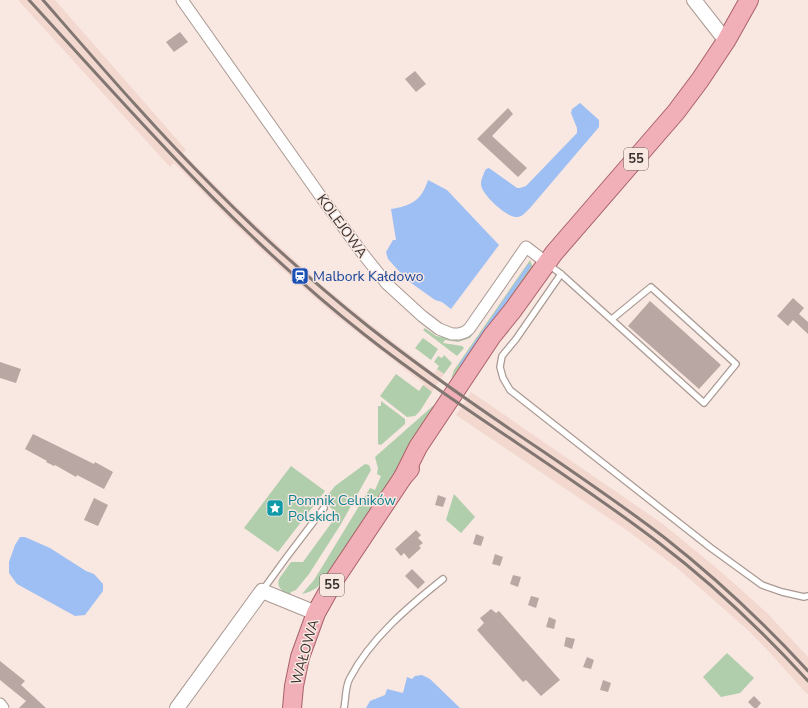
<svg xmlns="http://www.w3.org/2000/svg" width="808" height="708" font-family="'Nunito Sans',sans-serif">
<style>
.built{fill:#f2d8cf}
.green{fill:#b0ceac}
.water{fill:#9dbff3}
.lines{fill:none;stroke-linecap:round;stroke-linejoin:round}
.stream{stroke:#9dbff3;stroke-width:3.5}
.building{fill:#b9a7a3}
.service-casing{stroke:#aa9a94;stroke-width:8}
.minor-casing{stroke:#aa9a94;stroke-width:13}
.tertiary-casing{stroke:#aa9a94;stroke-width:16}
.primary-casing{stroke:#a96168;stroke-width:20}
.service{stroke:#fff;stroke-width:5.5}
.minor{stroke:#fff;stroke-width:11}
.tertiary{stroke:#fff;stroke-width:14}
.primary{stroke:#f1b0b8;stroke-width:18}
.rail{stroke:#817672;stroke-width:3}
.labels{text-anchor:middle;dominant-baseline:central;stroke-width:3;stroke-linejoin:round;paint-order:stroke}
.shield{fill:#f9e7e1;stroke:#716864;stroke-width:1}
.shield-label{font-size:13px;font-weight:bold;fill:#37312e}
.street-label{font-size:14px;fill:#37312e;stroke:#f9e7e1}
.transit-label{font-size:14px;fill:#164399;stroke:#f9e7e1;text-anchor:start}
.culture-label{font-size:14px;fill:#0d838f;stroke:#f9e7e1;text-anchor:start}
</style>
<rect width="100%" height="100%" fill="#f9e7e1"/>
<g class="built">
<polygon points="18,0 55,0 186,150 183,153 243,213 317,281 370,324 434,373 437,369 444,374 432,392 423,385 424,384 336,316 283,270 231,221 174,163 170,167"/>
<polygon points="471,392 663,524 719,570 767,613 808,657 808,693 807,694 771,654 749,631 676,567 628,531 456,415"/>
</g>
<g class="green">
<polygon points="525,259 470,338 458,342 445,340 443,343 462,346 464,348 457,356 423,330 425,328 436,336 443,337 444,334 458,337 522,260"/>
<polygon points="530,260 533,267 451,379 454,370"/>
<polygon points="423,338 438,349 431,360 415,348"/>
<polygon points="444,355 452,363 444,374 437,369 439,366 434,362 438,356 442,358"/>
<polygon points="396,374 419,391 423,385 432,392 420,411 415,416 407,417 380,396"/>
<polygon points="381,401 405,419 405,424 381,445 378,444 378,406 381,406"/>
<path d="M 434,405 L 439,408 L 327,577 C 320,586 313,592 302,594 L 314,580 L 322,567 L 370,488 L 375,490 L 381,476 L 377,474 L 378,468 L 375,457 Z"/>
<path d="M 365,464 L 369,465 L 371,470 L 341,524 L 309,574 L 296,590 L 291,592 L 290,595 C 283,592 276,587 279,579 L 291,562 L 303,562 L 335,518 L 332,509 L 323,501 L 335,486 Z"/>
<polygon points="291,466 325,491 278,552 244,528"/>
<polygon points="454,494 475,517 461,533 446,520"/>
<polygon points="727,653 754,678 740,693 721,697 703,677"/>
</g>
<g class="water">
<path d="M 580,103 L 599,120 L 599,127 L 530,208 C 526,212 522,217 517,217 C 507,218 481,194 481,184 C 481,179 484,173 486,169 L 489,168 L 517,188 L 520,188 L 526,186 L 577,133 L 577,128 L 571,113 L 572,109 Z"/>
<path d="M 428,180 L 447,190 L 499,245 L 451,309 L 442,302 L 435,300 L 407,280 L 388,259 L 386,252 L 393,240 L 396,240 L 391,209 C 411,206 422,200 428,180 Z"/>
<polygon points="20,537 25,537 50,548 86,571 94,574 103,584 103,591 85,615 75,616 17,584 9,573 9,562 15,545"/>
<polygon points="422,675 430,679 460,708 366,708 370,701 385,695 387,689 403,693 407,677 412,679 415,676"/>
</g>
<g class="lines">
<polyline class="stream" points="461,365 529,266"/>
</g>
<g class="building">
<polygon points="180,32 188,42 174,52 166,42"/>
<polygon points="415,71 426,84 416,92 405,79"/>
<polygon points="508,108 513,114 492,136 527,168 518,177 477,139"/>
<polygon points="793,298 804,308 799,314 808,322 808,334 793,320 788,326 777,316"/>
<polygon points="650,301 721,365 699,389 628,326"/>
<polygon points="0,362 21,369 16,383 0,378"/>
<polygon points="33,434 94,464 95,462 113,472 104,489 77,475 76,477 55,465 54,466 46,462 47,461 25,449"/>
<polygon points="438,495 446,498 443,507 435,505"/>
<polygon points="94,498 108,505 98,526 84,520"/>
<polygon points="416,530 421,535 418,538 423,543 419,546 421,548 409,559 404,553 401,556 395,549"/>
<polygon points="476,534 484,537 481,546 473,544"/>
<polygon points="495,554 503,557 500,566 492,564"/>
<polygon points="412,569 425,582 418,589 405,576"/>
<polygon points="513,575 521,577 518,587 510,584"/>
<polygon points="531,596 539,598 536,608 528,605"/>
<polygon points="491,609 496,613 499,611 560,680 541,696 526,680 523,682 477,630 484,623 480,618"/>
<polygon points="549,617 556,620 554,629 546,627"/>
<polygon points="566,637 575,639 572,649 564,646"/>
<polygon points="587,657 594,660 591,669 583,667"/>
<polygon points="0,661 25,681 21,685 46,708 19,708 26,701 0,680"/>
<polygon points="603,680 611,683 608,692 600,690"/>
<polygon points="754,696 761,703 757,708 754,708 748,702"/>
</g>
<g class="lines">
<defs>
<g id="service">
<polyline points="549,265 561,274 704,403 736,364 651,287 612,319"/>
<polyline points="561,274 516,339 502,356 500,367 503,378 510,390 711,548 762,585 782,592 804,597 808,596"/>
<polyline points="262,591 286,558 324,508"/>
<path d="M 344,708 C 346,699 345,686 350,678 C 370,639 409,606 443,579"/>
</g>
<g id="minor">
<polyline points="182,0 319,194 363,254 387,284 422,316 439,329 452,334 459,334 465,332 469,329 526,247 547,263"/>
<polyline points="0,704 3,708"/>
</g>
<g id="tertiary">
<polyline points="694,0 726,41"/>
<polyline points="177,708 262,591 316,613"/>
</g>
<g id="primary">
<polyline points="403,477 418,447 492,336 513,310 554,253 676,112 700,80 726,41 749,0"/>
<polyline points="292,708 294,686 300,657 316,613 335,579 403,477 410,469"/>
</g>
</defs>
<use href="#service" class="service-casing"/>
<use href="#minor" class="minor-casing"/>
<use href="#tertiary" class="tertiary-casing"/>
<use href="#primary" class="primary-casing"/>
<use href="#service" class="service"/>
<use href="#minor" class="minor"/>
<use href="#tertiary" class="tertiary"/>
<use href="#primary" class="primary"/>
<g class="rail">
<path d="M 29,0 C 136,117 240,237 365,335 C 459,409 564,470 659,543 C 713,584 762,631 808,681"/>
<path d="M 43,0 C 98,63 153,127 212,186 C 261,236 314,283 369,327 C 425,371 484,412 544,452 C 585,480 626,508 665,538 C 717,579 764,623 808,671"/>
</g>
</g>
<defs>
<symbol id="station-square" viewBox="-11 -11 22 22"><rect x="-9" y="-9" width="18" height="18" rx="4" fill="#1a4fb4" stroke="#f9e7e1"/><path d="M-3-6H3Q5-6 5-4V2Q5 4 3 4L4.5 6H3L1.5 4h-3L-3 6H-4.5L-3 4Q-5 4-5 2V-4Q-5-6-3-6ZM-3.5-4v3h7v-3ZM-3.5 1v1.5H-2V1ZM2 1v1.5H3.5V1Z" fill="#fff"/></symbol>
<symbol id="sight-square" viewBox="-11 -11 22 22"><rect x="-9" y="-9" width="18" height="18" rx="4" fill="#0f9aa8" stroke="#f9e7e1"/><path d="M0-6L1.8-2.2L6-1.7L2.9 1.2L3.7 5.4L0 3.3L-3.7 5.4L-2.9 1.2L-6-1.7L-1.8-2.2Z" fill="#fff"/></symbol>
</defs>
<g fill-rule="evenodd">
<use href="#station-square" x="290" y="266" width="20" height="20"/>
<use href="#sight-square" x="265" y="498" width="20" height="20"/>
</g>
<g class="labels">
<g class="shield">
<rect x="624" y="148" width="24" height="22" rx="3"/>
<rect x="320" y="574" width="24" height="22" rx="3"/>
</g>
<g class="shield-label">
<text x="636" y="159">55</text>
<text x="332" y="585">55</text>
</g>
<g class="street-label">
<text transform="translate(342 226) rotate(54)">KOLEJOWA</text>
<text transform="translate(305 652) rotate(-74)">WAŁOWA</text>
</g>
<g class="transit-label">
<text x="313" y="276">Malbork Kałdowo</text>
</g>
<g class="culture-label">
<text x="288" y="500">Pomnik Celników<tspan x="288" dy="16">Polskich</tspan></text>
</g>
</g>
</svg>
